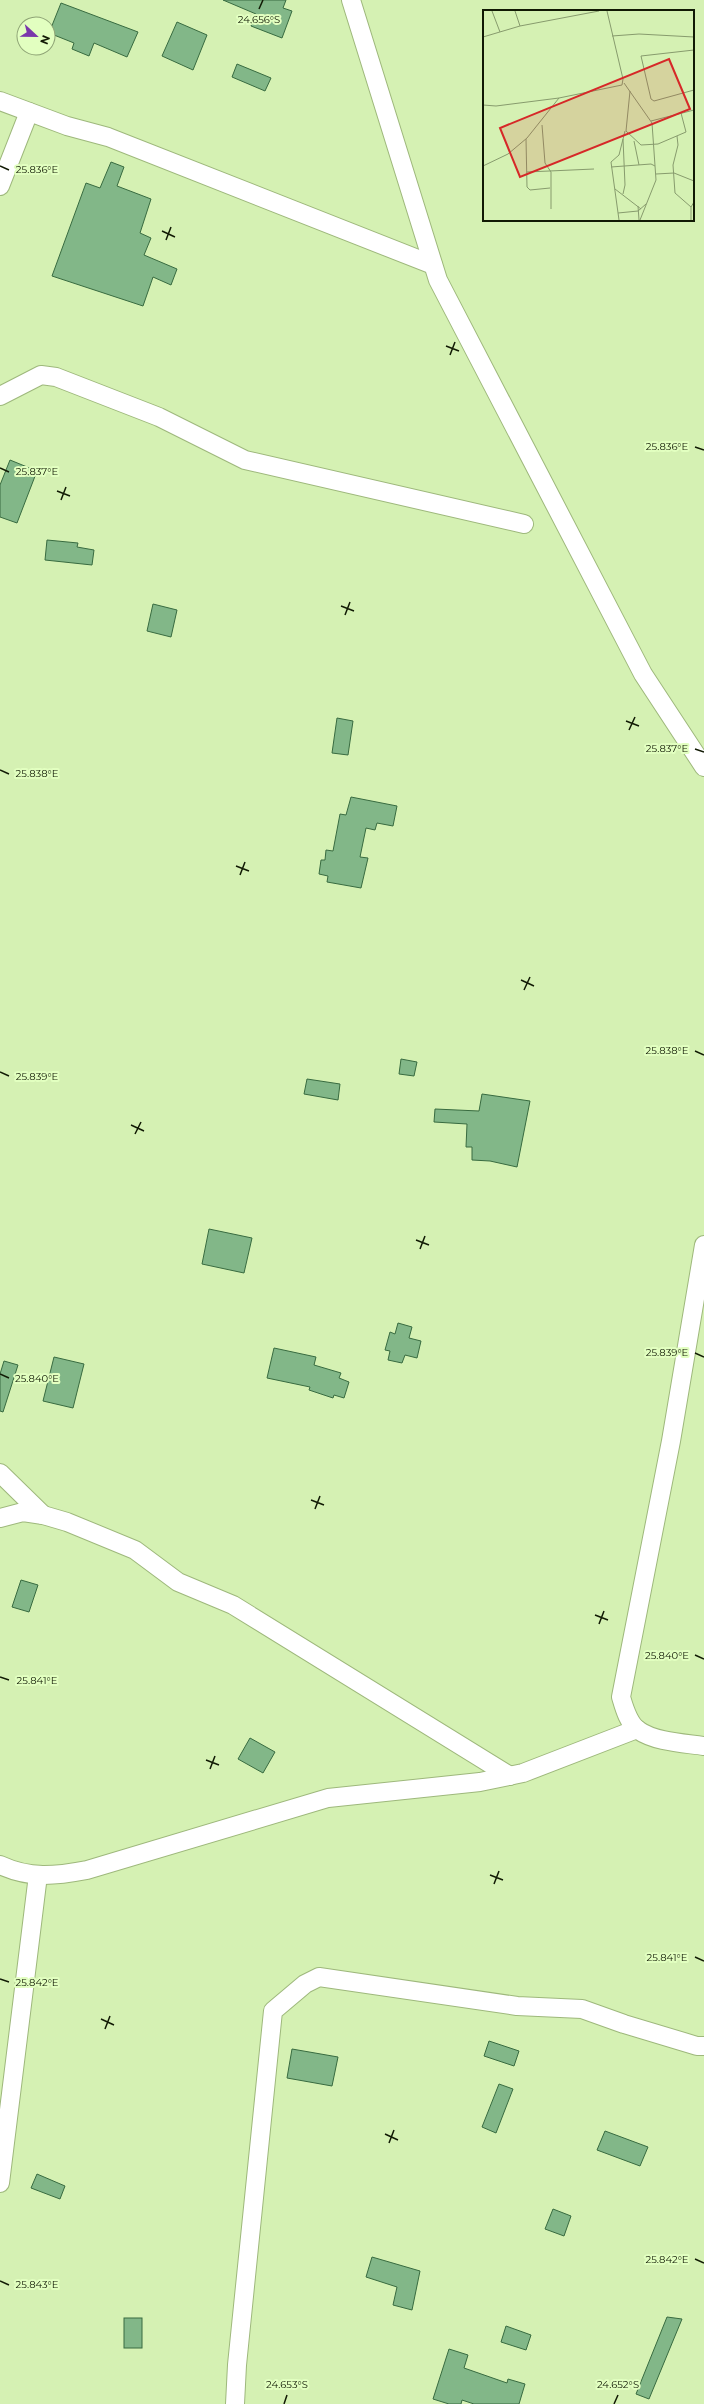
<svg xmlns="http://www.w3.org/2000/svg" width="704" height="2404" font-family="Montserrat,sans-serif">
<style>
.building{fill:#82b788;stroke:#386b40}
.lines{fill:none;stroke-linecap:round;stroke-linejoin:round}
.minor-casing{stroke:#9eb87c;stroke-width:20}
.minor{stroke:#fff;stroke-width:18}
.ticks{fill:none;stroke:#111a04;stroke-width:1.5}
.inset-road{fill:none;stroke:#879b6d;stroke-width:1}
.view{fill:#d62828;fill-opacity:0.15;stroke:#d62828;stroke-width:2}
.inset-edge{fill:none;stroke:#111a04;stroke-width:2}
.ticks-label{font-size:10px;text-anchor:middle;fill:#111a04;stroke:#e2ffc0;stroke-width:4;stroke-linejoin:round;paint-order:stroke}
</style>
<rect width="100%" height="100%" fill="#d5f1b3"/>
<g class="building">
<polygon points="223,0 286,0 283,8 292,11 282,38 251,26 256,14"/>
<polygon points="61,3 138,32 127,57 94,43 89,56 72,49 74,43 49,33"/>
<polygon points="177,22 207,35 193,70 162,56"/>
<polygon points="237,64 271,78 265,91 232,77"/>
<polygon points="111,162 124,167 117,186 151,199 140,233 151,238 144,255 177,269 171,285 153,277 143,306 52,276 86,183 100,188"/>
<polygon points="10,460 37,471 17,523 0,517 0,485"/>
<polygon points="47,540 78,543 77,547 94,550 92,565 45,560"/>
<polygon points="153,604 177,610 171,637 147,631"/>
<polygon points="337,718 353,721 348,755 332,753"/>
<polygon points="351,797 397,806 393,826 377,823 375,830 366,828 360,857 368,858 361,888 327,882 328,876 319,874 321,860 325,860 326,850 333,851 340,814 346,815"/>
<polygon points="401,1059 417,1062 414,1076 399,1074"/>
<polygon points="307,1079 340,1084 338,1100 304,1094"/>
<polygon points="482,1094 530,1101 517,1167 490,1161 472,1160 472,1147 466,1147 467,1124 434,1122 435,1109 479,1111"/>
<polygon points="209,1229 252,1238 244,1273 202,1264"/>
<polygon points="398,1323 412,1327 409,1338 421,1341 417,1358 405,1355 402,1363 388,1360 390,1351 385,1350 390,1332 395,1334"/>
<polygon points="274,1348 316,1357 314,1365 341,1373 339,1378 349,1382 344,1398 334,1395 333,1398 309,1390 310,1387 267,1378"/>
<polygon points="54,1357 84,1364 73,1408 43,1401"/>
<polygon points="4,1361 18,1365 3,1412 0,1411 0,1374"/>
<polygon points="21,1580 38,1585 29,1612 12,1607"/>
<polygon points="250,1738 275,1752 263,1773 238,1759"/>
<polygon points="489,2041 519,2051 514,2066 484,2056"/>
<polygon points="292,2049 338,2057 332,2086 287,2078"/>
<polygon points="499,2084 513,2089 496,2133 482,2127"/>
<polygon points="605,2131 648,2147 640,2166 597,2150"/>
<polygon points="37,2174 65,2186 60,2199 31,2188"/>
<polygon points="553,2209 571,2216 564,2236 545,2229"/>
<polygon points="372,2257 420,2271 412,2310 393,2305 397,2287 366,2277"/>
<polygon points="667,2317 682,2319 649,2399 636,2394"/>
<rect x="124" y="2318" width="18" height="30"/>
<polygon points="506,2326 531,2335 526,2350 501,2342"/>
<polygon points="449,2349 468,2355 464,2368 507,2383 508,2379 525,2384 519,2404 474,2404 462,2400 461,2404 449,2404 433,2399"/>
</g>
<g class="lines">
<defs>
<g id="minor">
<polyline points="351,0 438,280 643,674 704,767"/>
<polyline points="0,101 67,126 108,137 433,265"/>
<polyline points="0,186 29,112"/>
<polyline points="0,396 41,375 56,377 159,417 245,460 524,524"/>
<path d="M 704,1245 L 671,1441 L 621,1697 C 624,1707 628,1723 638,1730 C 655,1742 683,1743 704,1746"/>
<polyline points="0,1473 43,1515"/>
<polyline points="0,1518 23,1512 43,1515 67,1522 135,1550 178,1582 233,1605 510,1776"/>
<path d="M 0,1865 C 30,1879 55,1876 87,1870 L 328,1798 L 480,1782 L 523,1773 L 637,1729"/>
<polyline points="0,2183 38,1875"/>
<polyline points="235,2404 237,2365 273,2011 305,1984 319,1977 517,2006 582,2009 624,2024 697,2046 704,2046"/>
</g>
</defs>
<use href="#minor" class="minor-casing"/>
<use href="#minor" class="minor"/>
</g>
<path class="ticks" d="M 259,9 L 263,0M 0,166 L 9,170M 162,231 L 175,237M 166,240 L 171,227M 446,346 L 459,351M 450,355 L 455,342M 695,447 L 704,450M 0,468 L 9,472M 57,491 L 70,496M 61,500 L 66,487M 341,606 L 354,611M 345,615 L 350,602M 626,721 L 639,726M 629,730 L 635,717M 695,749 L 704,752M 0,770 L 9,774M 236,866 L 249,871M 240,875 L 245,862M 521,980 L 534,986M 524,990 L 530,977M 695,1051 L 704,1055M 0,1072 L 9,1076M 131,1125 L 144,1131M 135,1134 L 141,1122M 416,1240 L 429,1245M 420,1249 L 425,1236M 695,1353 L 704,1357M 0,1374 L 9,1378M 311,1500 L 324,1505M 315,1509 L 320,1496M 595,1615 L 608,1620M 599,1624 L 604,1611M 695,1655 L 704,1659M 0,1677 L 9,1680M 206,1760 L 219,1765M 210,1769 L 215,1756M 490,1875 L 503,1880M 494,1884 L 499,1871M 695,1957 L 704,1961M 0,1979 L 9,1982M 101,2019 L 114,2025M 105,2029 L 110,2016M 385,2134 L 398,2140M 389,2143 L 394,2130M 695,2259 L 704,2263M 0,2281 L 9,2285M 284,2404 L 287,2395M 614,2404 L 618,2395"/>
<g transform="translate(483 10)">
<rect width="211" height="211" fill="#d5f1b3"/>
<path class="inset-road" d="M 9,1 L 17,22M 32,1 L 37,16M 129,26 L 156,24 L 211,27M 0,27 L 37,16 L 116,1M 211,40 L 158,46 L 168,89 L 171,91 L 211,80M 141,73 L 169,113 L 173,170 L 157,210M 147,81 L 143,121 L 158,135 L 175,134 L 203,122 L 198,103M 0,95 L 13,96 L 76,88 L 139,75 L 140,69 L 124,1M 168,111 L 211,100M 59,115 L 62,153 L 68,162 L 68,199M 194,126 L 195,135 L 190,155 L 192,183 L 208,197M 43,129 L 44,177 L 47,180 L 67,178M 140,129 L 142,175 L 140,184M 151,131 L 156,155M 0,156 L 25,144 L 44,128 L 76,88M 128,157 L 168,154 L 172,156M 44,162 L 111,159M 173,164 L 191,163 L 211,171M 132,179 L 158,199M 155,196 L 156,210M 135,203 L 155,201 L 163,194M 136,210 L 128,152 L 136,145 L 142,121M 208,210 L 208,197 L 211,192"/>
<path class="view" d="M 186,49 L 207,99 L 37,167 L 17,118 Z"/>
<rect width="211" height="211" class="inset-edge"/>
</g>
<g class="ticks-label">
<text x="259" y="23">24.656°S</text>
<text x="37" y="173">25.836°E</text>
<text x="667" y="450">25.836°E</text>
<text x="37" y="475">25.837°E</text>
<text x="667" y="752">25.837°E</text>
<text x="37" y="777">25.838°E</text>
<text x="667" y="1054">25.838°E</text>
<text x="37" y="1080">25.839°E</text>
<text x="667" y="1356">25.839°E</text>
<text x="37" y="1382">25.840°E</text>
<text x="667" y="1659">25.840°E</text>
<text x="37" y="1684">25.841°E</text>
<text x="667" y="1961">25.841°E</text>
<text x="37" y="1986">25.842°E</text>
<text x="667" y="2263">25.842°E</text>
<text x="37" y="2288">25.843°E</text>
<text x="287" y="2388">24.653°S</text>
<text x="618" y="2388">24.652°S</text>
</g>
<g transform="translate(36 36) rotate(112)"><circle r="19" fill="#e2ffc0" stroke="#8ea375"/>
<path d="M0-3L7 15L0 10L-7 15Z" fill="#7a37ab"/>
<text y="-6" font-size="11" font-weight="bold" text-anchor="middle" fill="#111a04">N</text>
</g>
</svg>
